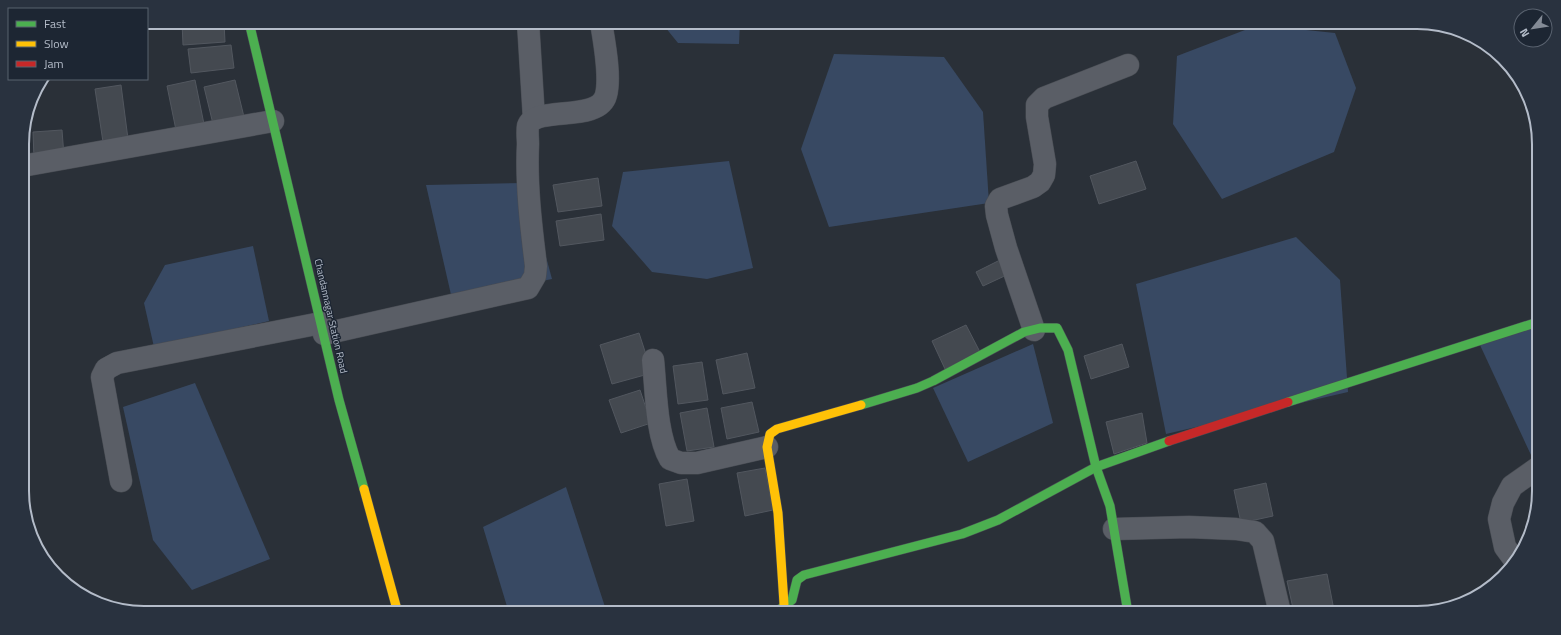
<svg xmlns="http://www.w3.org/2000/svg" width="1561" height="635" font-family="'Titillium Web',sans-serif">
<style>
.water{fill:#384963}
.building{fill:#444950;stroke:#52575f}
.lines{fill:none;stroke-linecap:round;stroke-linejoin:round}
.street-casing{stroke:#484c53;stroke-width:23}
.fast-casing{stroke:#484c53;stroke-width:10}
.slow-casing{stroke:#484c53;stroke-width:10}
.jam-casing{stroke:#484c53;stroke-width:10}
.street{stroke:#5a5e66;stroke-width:22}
.fast{stroke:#4caf50;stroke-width:9}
.slow{stroke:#ffc107;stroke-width:9}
.jam{stroke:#c62828;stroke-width:9}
.labels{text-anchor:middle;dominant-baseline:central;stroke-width:3;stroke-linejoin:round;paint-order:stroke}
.street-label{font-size:10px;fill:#b4bcc9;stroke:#1d2633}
.rim{fill:none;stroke:#b4bcc9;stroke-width:2}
</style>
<rect width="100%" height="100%" fill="#2a3038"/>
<g class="water">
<polygon points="661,22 740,22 739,44 678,43"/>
<polygon points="1258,25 1335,33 1356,88 1334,152 1222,199 1173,124 1177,56"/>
<polygon points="834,54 944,57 983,112 989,203 829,227 801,149"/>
<polygon points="729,161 753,268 707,279 652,272 612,226 623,172"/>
<polygon points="526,183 552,279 452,299 426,185"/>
<polygon points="1296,237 1340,280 1348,392 1166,434 1136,284"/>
<polygon points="253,246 269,321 154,347 144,303 165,265"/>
<polygon points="1539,325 1539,450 1531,455 1480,345"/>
<polygon points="1033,344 1053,423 968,462 933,388"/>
<polygon points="195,383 270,559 192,590 153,540 123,407"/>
<polygon points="566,487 607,613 509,613 483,527"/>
</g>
<g class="building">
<polygon points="182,22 224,22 225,42 183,45"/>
<polygon points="231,45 234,68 191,73 188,49"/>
<polygon points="195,80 205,129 177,135 167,86"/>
<polygon points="235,80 245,121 214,128 204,87"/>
<polygon points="121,85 128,139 103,142 95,89"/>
<polygon points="62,130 64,156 34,158 33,132"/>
<polygon points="1136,161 1146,189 1099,204 1090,176"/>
<polygon points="598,178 602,206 558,212 553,185"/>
<polygon points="601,214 604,240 560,246 556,221"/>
<polygon points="1004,258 1011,273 983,286 976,272"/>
<polygon points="966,325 980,352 945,369 932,341"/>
<polygon points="639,333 652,373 612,384 600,345"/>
<polygon points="1122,344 1129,367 1091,379 1084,356"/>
<polygon points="747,353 755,388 723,394 716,360"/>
<polygon points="702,362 708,400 678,404 673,366"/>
<polygon points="640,390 651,423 621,433 609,400"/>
<polygon points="752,402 759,432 727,439 721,408"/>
<polygon points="707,408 714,447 687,451 680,413"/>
<polygon points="1142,413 1147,443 1114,454 1106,422"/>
<polygon points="765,468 773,510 745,516 737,473"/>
<polygon points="687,479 694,521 666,526 659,484"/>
<polygon points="1266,483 1273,516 1241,523 1234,490"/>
<polygon points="1327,574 1333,605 1294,613 1287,581"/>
</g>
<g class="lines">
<defs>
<g id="street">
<polyline points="528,22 534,119"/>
<polyline points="22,166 273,121"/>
<polyline points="1034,330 1006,248 997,215 996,206 1000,199 1033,187 1040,182 1044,175 1045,164 1037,117 1037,105 1044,98 1128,65"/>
<path d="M 324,334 L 528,288 L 535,276 L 536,266 C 531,226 526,184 528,144 C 528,139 527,131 528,126 C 535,105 599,123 606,95 C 611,76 604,41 601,22"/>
<path d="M 653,360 C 656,389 656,435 670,459 L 681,463 L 697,463 L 767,447"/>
<polyline points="121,481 102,377 106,369 117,363 321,323"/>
<polyline points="1114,529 1189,527 1236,529 1255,532 1263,541 1280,613"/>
<polyline points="1516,562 1505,547 1499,519 1503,503 1512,486 1539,467"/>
</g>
<g id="fast">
<polyline points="249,22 339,400 364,489"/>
<polyline points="1288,402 1538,322"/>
<polyline points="861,405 917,388 933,381 1024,332 1040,328 1057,328 1068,350 1096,467 1110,506 1128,613"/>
<polyline points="775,613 792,600 797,580 804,575 962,534 998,520 1096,467 1169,441"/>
</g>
<g id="slow">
<polyline points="364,489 398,613"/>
<polyline points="784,604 778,513 767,447 770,434 777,429 861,405"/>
</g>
<polyline id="jam" points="1169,441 1288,402"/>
</defs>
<use href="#street" class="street-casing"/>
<use href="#fast" class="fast-casing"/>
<use href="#slow" class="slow-casing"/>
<use href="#jam" class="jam-casing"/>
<use href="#street" class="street"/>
<use href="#fast" class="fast"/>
<use href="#slow" class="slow"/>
<use href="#jam" class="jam"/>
</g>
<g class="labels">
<g class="street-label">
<text transform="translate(331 316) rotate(77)">Chandannagar Station Road</text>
</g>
</g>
<path d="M0 0H1561V635H0ZM144 29H1417A115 115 0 0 1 1532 144V491A115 115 0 0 1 1417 606H144A115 115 0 0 1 29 491V144A115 115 0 0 1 144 29Z" fill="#29323f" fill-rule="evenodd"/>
<path class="rim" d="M144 29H1417A115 115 0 0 1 1532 144V491A115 115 0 0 1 1417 606H144A115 115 0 0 1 29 491V144A115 115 0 0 1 144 29Z"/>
<rect x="8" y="8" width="140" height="72" fill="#1d2633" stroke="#59626f"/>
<rect x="16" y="21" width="20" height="6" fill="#4caf50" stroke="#59626f"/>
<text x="44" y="28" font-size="12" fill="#b4bcc9">Fast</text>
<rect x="16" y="41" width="20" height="6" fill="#ffc107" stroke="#59626f"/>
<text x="44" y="48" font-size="12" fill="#b4bcc9">Slow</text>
<rect x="16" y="61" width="20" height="6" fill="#c62828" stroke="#59626f"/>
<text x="44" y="68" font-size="12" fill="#b4bcc9">Jam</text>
<g transform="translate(1533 28) rotate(240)"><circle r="19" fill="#1d2633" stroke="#59626f"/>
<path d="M0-3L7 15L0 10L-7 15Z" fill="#848b96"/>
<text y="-6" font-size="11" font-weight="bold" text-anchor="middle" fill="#b4bcc9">N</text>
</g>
</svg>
